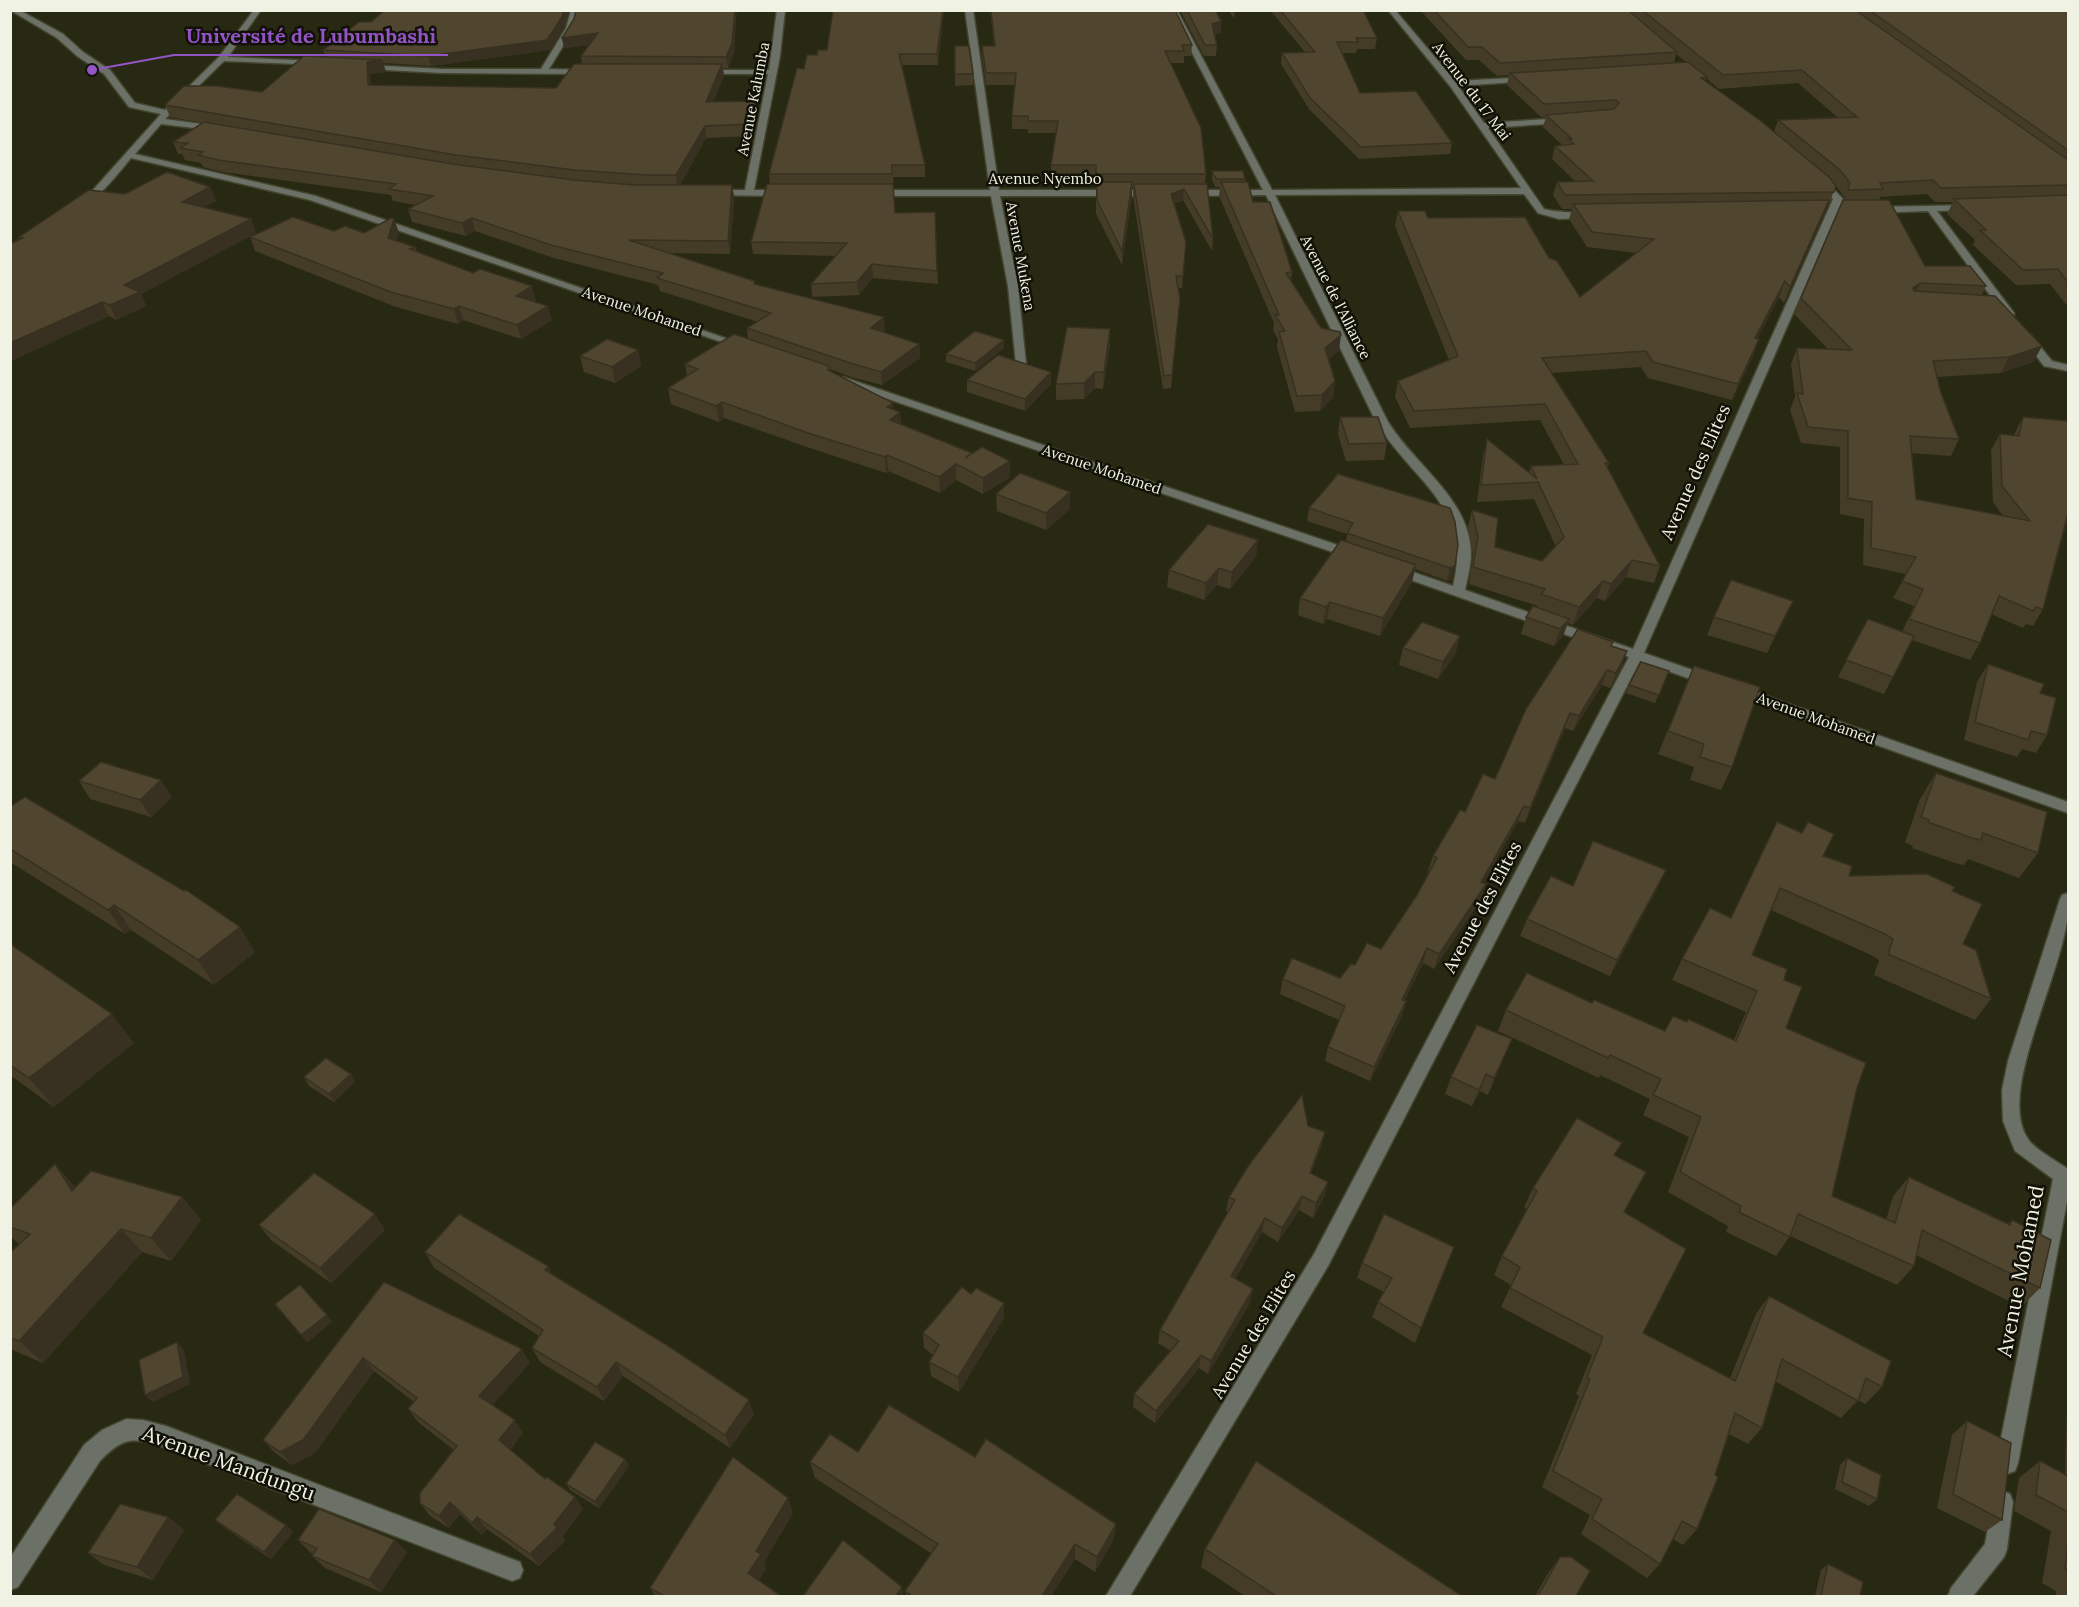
<svg xmlns="http://www.w3.org/2000/svg" width="2079" height="1607" font-family="Lora,serif">
<style>
.lines{fill:none;stroke-linecap:round;stroke-linejoin:round}
.minor-casing{stroke:#44452f;stroke-width:3}
.minor{fill:#6b7167;fill-rule:evenodd}
.wall{fill:#453c28;fill-rule:evenodd}
.shaded-wall{fill:#383121}
.building{fill:#50462f;stroke:#383121;stroke-width:1.5}
.labels{text-anchor:middle;dominant-baseline:central;stroke-width:5;stroke-linejoin:round;paint-order:stroke}
.far-street-label{font-size:15px;fill:#f0f2e3;stroke:#111107}
.street-label{font-size:18px;fill:#f0f2e3;stroke:#111107}
.near-street-label{font-size:21px;fill:#f0f2e3;stroke:#111107}
.leader{fill:none;stroke:#9254c6;stroke-width:2}
.callout-dot{fill:#9254c6;stroke:#111107;stroke-width:2}
.callout-label{font-size:20px;text-anchor:middle;font-weight:bold;fill:#9254c6;stroke:#111107;stroke-width:5;stroke-linejoin:round;paint-order:stroke}
</style>
<rect width="100%" height="100%" fill="#282912"/>
<g class="lines">
<defs>
<g id="minor">
<path d="M 10,10 L 19,10 L 63,34 L 83,52 L 110,70 L 135,103 L 165,110 L 219,57 L 254,10 L 261,10 L 228,57 L 318,61 L 321,61 L 321,65 L 224,61 L 165,119 L 216,126 L 219,127 L 219,131 L 161,124 L 135,154 L 316,196 L 748,346 L 739,348 L 310,200 L 131,158 C 120,171 95,205 79,204 L 79,200 L 93,190 L 161,114 L 129,107 L 104,74 L 77,56 L 57,38 Z"/>
<polygon points="571,10 579,10 574,28 549,69 587,70 590,70 590,74 442,73 366,69 362,67 366,65 442,69 541,69 566,28"/>
<polygon points="777,10 785,10 780,56 754,190 784,190 789,193 784,196 712,195 712,191 715,190 745,190 768,74 704,74 700,72 704,70 769,70"/>
<polygon points="965,10 973,10 999,190 1153,190 1158,193 1153,196 1000,196 1018,286 1026,364 1021,367 1016,364 1008,286 991,196 874,196 869,193 874,190 990,190"/>
<path d="M 1170,10 L 1177,10 L 1272,190 L 1521,188 L 1450,86 L 1388,10 L 1395,10 L 1455,81 L 1531,77 L 1531,81 L 1528,81 L 1458,86 L 1484,123 L 1566,118 L 1566,122 L 1563,123 L 1488,128 L 1544,209 C 1557,213 1587,212 1594,216 L 1592,218 L 1559,219 L 1538,213 L 1524,194 L 1275,195 L 1387,420 C 1411,461 1463,494 1470,543 C 1473,559 1468,575 1465,590 L 1633,649 L 1833,199 L 1816,181 L 1816,177 L 1822,177 L 1843,199 L 1644,653 L 1715,678 L 1717,681 L 1710,686 L 1640,661 L 1328,1266 L 1130,1596 L 1106,1596 L 1314,1254 L 1629,657 L 1391,573 L 1390,570 L 1396,566 L 1453,586 C 1473,505 1411,481 1375,420 L 1266,195 L 1189,196 L 1184,193 L 1189,190 L 1263,190 Z"/>
<polygon points="1973,205 1975,207 1970,210 1937,211 2014,313 2014,317 2006,317 1928,211 1874,213 1869,210 1874,207"/>
<polygon points="2022,334 2030,334 2052,361 2068,365 2068,371 2044,366 2021,336"/>
<polygon points="843,377 1358,552 1360,555 1354,559 1350,558 839,382 839,378"/>
<polygon points="1738,686 2068,802 2068,813 1733,694 1731,691 1733,688"/>
<path d="M 2068,893 C 2076,957 1993,1087 2028,1139 C 2034,1149 2058,1162 2068,1169 L 2068,1196 L 2018,1463 L 2015,1471 L 2007,1474 L 1999,1471 L 1996,1463 L 2053,1179 L 2015,1151 L 2003,1121 L 2002,1090 L 2008,1061 L 2060,899 L 2062,895 Z"/>
<path d="M 126,1419 L 143,1420 L 166,1426 L 512,1559 L 520,1562 L 523,1570 L 520,1578 L 512,1581 L 166,1448 C 134,1437 124,1436 100,1461 L 18,1587 L 10,1590 L 10,1558 L 84,1445 L 102,1430 Z"/>
<polygon points="2002,1491 2010,1494 2013,1502 2007,1549 2004,1557 1973,1596 1948,1596 1951,1588 1985,1544 1994,1494"/>
</g>
</defs>
<use href="#minor" class="minor-casing"/>
<use href="#minor" class="minor"/>
</g>
<g class="wall">
<polygon points="385,10 570,10 564,27 550,50 431,66 383,63 386,72 370,74 371,85 556,88 582,64 581,56 589,45 564,48 562,38 734,53 728,68 723,68 724,76 713,102 756,101 758,113 753,136 706,138 680,185 732,185 734,197 730,254 670,253 754,281 755,284 885,330 883,332 919,344 920,358 882,385 851,377 830,369 830,371 894,410 901,425 972,453 1010,461 1010,477 983,494 956,480 940,493 888,471 886,473 813,449 724,418 719,422 671,404 668,388 687,376 685,364 748,339 747,328 758,322 660,291 658,285 554,258 475,231 466,236 412,222 408,209 416,205 393,201 391,195 223,172 203,167 201,163 185,160 182,154 178,154 173,142 203,123 170,117 165,105 262,92 325,57 323,50 371,22"/>
<polygon points="833,10 944,10 938,65 902,65 925,165 925,177 893,177 895,213 935,212 938,284 873,278 859,295 812,297 811,284 836,256 753,254 751,242 770,184 769,174 804,69 817,55 827,50"/>
<polygon points="990,10 1175,10 1192,45 1191,56 1184,56 1184,63 1171,63 1206,174 1205,184 1213,239 1212,251 1183,200 1174,204 1186,242 1182,288 1178,288 1179,311 1171,388 1163,389 1133,196 1133,187 1132,187 1132,196 1122,265 1096,214 1096,177 1051,177 1051,165 1056,133 1028,133 1028,129 1012,129 1012,116 1015,85 986,85 982,57 982,46 994,46"/>
<polygon points="1180,10 1215,10 1221,21 1221,33 1215,34 1217,45 1216,56 1204,56"/>
<polygon points="1228,10 1235,10 1234,18"/>
<polygon points="1270,10 1363,10 1377,38 1375,49 1357,49 1356,53 1342,53 1360,93 1452,143 1450,154 1359,159 1309,109 1281,64 1282,53 1305,52"/>
<path d="M 1420,10 L 2068,10 L 2068,307 L 2050,284 L 2016,285 L 1973,245 L 1975,240 L 1947,214 L 1953,202 L 1935,202 L 1927,194 L 1880,197 L 1879,200 L 1925,266 L 1986,286 L 1982,295 L 2042,346 L 2033,362 L 2001,373 L 1937,377 L 1941,393 L 1959,439 L 1951,456 L 1912,453 L 1916,499 L 2003,516 L 1993,502 L 1991,450 L 2000,434 L 2014,435 L 2023,417 L 2068,421 L 2068,521 L 2067,521 L 2043,609 L 2033,626 L 2026,624 L 2023,628 L 1991,614 L 1980,643 L 1970,660 L 1912,640 L 1884,694 L 1838,677 L 1868,619 L 1902,632 L 1914,606 L 1893,598 L 1906,574 L 1863,565 L 1864,519 L 1840,514 L 1840,447 L 1801,443 L 1790,410 L 1795,397 L 1791,364 L 1797,348 L 1829,350 L 1794,314 L 1844,200 L 1845,198 L 1836,186 L 1828,206 L 1827,206 L 1784,303 L 1779,297 L 1757,339 L 1759,339 L 1753,356 L 1732,400 L 1648,378 L 1641,367 L 1552,373 L 1609,463 L 1607,468 L 1660,566 L 1654,583 L 1626,577 L 1605,601 L 1597,598 L 1573,625 L 1568,623 L 1563,636 L 1554,646 L 1521,634 L 1526,617 L 1538,606 L 1469,584 L 1473,554 L 1468,527 L 1472,510 L 1495,547 L 1542,561 L 1556,547 L 1534,499 L 1477,502 L 1483,456 L 1487,439 L 1529,473 L 1531,466 L 1564,465 L 1540,420 L 1410,428 L 1395,397 L 1398,381 L 1449,360 L 1395,226 L 1398,211 L 1428,218 L 1549,258 L 1580,297 L 1637,253 L 1587,247 L 1569,219 L 1572,209 L 1562,209 L 1553,195 L 1557,182 L 1575,181 L 1552,159 L 1555,146 L 1562,145 L 1543,127 L 1546,117 L 1541,117 L 1507,85 L 1509,75 L 1497,76 L 1479,60 L 1466,60 ZM 1676,54 L 1686,62 L 1674,63 ZM 1706,78 L 1719,89 L 1798,83 L 1837,117 L 1778,120 L 1774,132 L 1705,81 Z"/>
<polygon points="955,74 973,74 973,85 955,86"/>
<polygon points="1212,171 1245,179 1245,182 1253,202 1292,272 1291,281 1321,328 1339,351 1328,359 1335,381 1333,397 1320,411 1295,412 1277,347 1278,339 1273,330 1274,323 1219,196 1220,187 1215,187 1212,179"/>
<polygon points="210,187 216,201 203,207 256,233 141,294 146,306 116,320 109,316 13,360 10,359 10,244 20,240 19,237 125,194"/>
<polygon points="394,219 399,233 396,240 415,247 417,252 536,301 534,302 552,320 521,339 463,320 458,324 396,307 255,251 250,237 334,231 364,233"/>
<polygon points="1110,329 1110,345 1103,389 1095,388 1084,399 1056,400 1056,384"/>
<polygon points="1004,348 975,371 946,362 946,354"/>
<polygon points="638,350 641,366 615,383 584,372 580,356"/>
<polygon points="1051,372 1051,384 1025,411 967,392 967,380"/>
<polygon points="1340,417 1387,443 1384,460 1346,461 1338,434"/>
<polygon points="1070,492 1070,509 1046,530 997,511 996,494"/>
<polygon points="1309,508 1450,508 1452,579 1447,581 1415,569 1412,582 1380,636 1327,619 1323,624 1298,615 1300,598 1346,541 1347,534 1307,521"/>
<polygon points="1258,540 1256,557 1230,589 1217,585 1204,600 1167,587 1169,570"/>
<polygon points="1793,601 1767,653 1707,635 1714,617"/>
<polygon points="1612,646 1622,666 1610,688 1602,685 1573,731 1565,728 1525,823 1518,821 1483,883 1481,899 1434,969 1423,963 1405,1000 1406,1001 1402,1016 1370,1081 1325,1061 1328,1047 1339,1020 1280,994 1283,979 1340,978 1355,965 1381,949 1417,895 1429,872 1428,871 1433,856 1465,812 1495,779"/>
<polygon points="1403,648 1456,653 1438,679 1399,665"/>
<polygon points="1988,664 2040,693 2047,735 2036,753 2022,749 2017,757 1964,740 1977,682"/>
<polygon points="1694,666 1732,767 1721,790 1690,780 1694,767 1658,754"/>
<polygon points="1669,671 1655,703 1626,693 1629,685"/>
<polygon points="1936,773 2038,853 2019,878 1968,859 1964,865 1955,863 1912,848 1913,846 1905,842 1920,799"/>
<polygon points="79,781 172,797 151,817 90,799"/>
<polygon points="10,807 255,952 214,985 131,930 125,934 10,862"/>
<polygon points="1777,822 1849,876 1952,891 1963,944 1991,999 1975,1020 1874,975 1879,960 1871,955 1771,910 1752,955 1784,980 1786,1028 1857,1088 1832,1196 1886,1220 1893,1196 1909,1177 2009,1224 2012,1220 2040,1288 2021,1307 1916,1255 1914,1266 1897,1285 1790,1236 1776,1256 1726,1232 1728,1226 1668,1192 1689,1137 1643,1115 1650,1099 1600,1075 1599,1078 1498,1031 1506,1010 1592,1003 1665,1031 1686,1022 1734,1040 1746,1012 1672,980 1682,959 1731,917"/>
<polygon points="1666,870 1658,887 1610,976 1520,936 1527,919 1573,886"/>
<polygon points="10,944 134,1043 54,1107 10,1075"/>
<polygon points="1512,1039 1488,1095 1480,1091 1472,1106 1445,1094 1451,1077"/>
<polygon points="351,1074 355,1082 334,1102 309,1086 304,1077"/>
<polygon points="1308,1126 1325,1132 1321,1147 1311,1174 1328,1182 1324,1197 1313,1218 1299,1210 1278,1242 1262,1232 1235,1279 1250,1303 1208,1374 1199,1368 1155,1423 1133,1407 1134,1394 1171,1351 1158,1343 1160,1330 1228,1212 1226,1211 1229,1197"/>
<polygon points="1615,1155 1643,1333 1730,1378 1756,1314 1769,1296 1882,1387 1865,1404 1858,1400 1841,1418 1775,1381 1762,1428 1748,1444 1729,1434 1697,1529 1683,1545 1673,1539 1660,1564 1647,1578 1581,1534 1590,1515 1542,1487 1579,1396 1576,1394 1592,1355 1501,1307 1511,1285 1494,1275 1502,1256 1527,1209 1524,1207 1533,1188"/>
<polygon points="76,1187 182,1197 201,1220 171,1261 142,1252 43,1363 10,1349 10,1253 19,1244 10,1236 10,1209"/>
<polygon points="259,1225 385,1230 331,1283 271,1240"/>
<polygon points="1454,1247 1415,1343 1372,1317 1378,1302 1384,1292 1357,1278 1362,1263"/>
<polygon points="425,1252 551,1274 754,1414 730,1448 623,1376 604,1401 540,1362 532,1348 539,1336 434,1268"/>
<polygon points="384,1282 530,1363 492,1405 523,1433 510,1450 545,1479 575,1497 583,1509 563,1536 565,1541 539,1566 487,1529 482,1535 460,1514 449,1528 430,1516 420,1503 454,1450 418,1422 408,1409 414,1402 374,1371 315,1453 292,1465 275,1453 263,1440"/>
<polygon points="971,1294 1004,1303 1004,1318 959,1392 931,1376 929,1362 933,1355 924,1348 923,1333"/>
<polygon points="2068,1406 2068,1596 2056,1596 2056,1591 2042,1583 2051,1531 2014,1511 2019,1478 2040,1461 2065,1474 2067,1407"/>
<polygon points="1967,1421 2002,1520 1985,1532 1937,1508 1952,1435"/>
<polygon points="858,1452 975,1457 1114,1539 1095,1572 1075,1559 1051,1596 906,1596 905,1591 932,1554 815,1478 810,1462"/>
<polygon points="1847,1458 1877,1499 1869,1506 1835,1489 1840,1465"/>
<polygon points="625,1459 629,1466 599,1508 570,1490 566,1484"/>
<polygon points="793,1513 764,1562 766,1569 759,1580 781,1596 655,1596 650,1588"/>
<polygon points="168,1517 184,1530 153,1580 104,1565 88,1553"/>
<polygon points="215,1520 286,1525 293,1532 271,1559 222,1526"/>
<polygon points="298,1540 395,1540 407,1552 381,1592 325,1568 312,1556 313,1554 311,1553"/>
<polygon points="1205,1549 1462,1596 1245,1596 1201,1567"/>
<polygon points="1560,1557 1576,1596 1535,1596 1547,1575"/>
<polygon points="1828,1564 1860,1596 1815,1596 1821,1570"/>
</g>
<g class="shaded-wall">
<polygon points="564,10 570,10 564,27 550,50 431,66 428,56"/>
<polygon points="735,10 737,10 734,53 728,68 726,57"/>
<polygon points="943,10 944,10 938,65 937,54"/>
<polygon points="1221,21 1221,33 1211,35 1212,24"/>
<polygon points="598,33 600,44 564,48 562,38"/>
<polygon points="382,60 386,72 370,74 372,97 368,85 367,62"/>
<polygon points="722,64 724,76 708,114 706,102"/>
<polygon points="756,101 758,113 753,136 752,124"/>
<polygon points="705,126 706,138 678,188 676,175"/>
<polygon points="1132,182 1132,196 1122,265 1122,251"/>
<polygon points="732,185 734,197 730,254 728,241"/>
<polygon points="210,187 216,201 188,215 182,202"/>
<polygon points="1184,189 1183,200 1170,206 1171,194"/>
<polygon points="1829,200 1824,215 1784,303 1790,287"/>
<polygon points="472,218 475,231 466,236 462,223"/>
<polygon points="251,219 256,233 141,294 146,306 116,320 110,305 124,285"/>
<polygon points="394,219 399,233 393,252 388,238"/>
<polygon points="872,264 873,278 859,295 857,282"/>
<polygon points="1785,281 1779,297 1749,355 1755,338"/>
<polygon points="1920,283 1913,299 1913,288"/>
<polygon points="532,286 536,301 520,310 516,296"/>
<polygon points="102,302 109,316 13,360 10,356 10,343"/>
<polygon points="459,306 463,320 458,324 454,309"/>
<polygon points="548,306 552,320 521,339 517,325"/>
<polygon points="884,317 885,330 872,342 871,328"/>
<polygon points="1110,329 1110,345 1103,389 1104,372"/>
<polygon points="1341,335 1339,351 1322,364 1325,348"/>
<polygon points="1759,339 1753,356 1732,400 1738,384"/>
<polygon points="1004,340 1004,348 975,371 975,363"/>
<polygon points="919,344 920,358 882,385 881,372"/>
<polygon points="2042,346 2033,362 2001,373 2009,357"/>
<polygon points="638,350 641,366 615,383 612,367"/>
<polygon points="1051,372 1051,384 1025,411 1025,399"/>
<polygon points="1095,372 1095,388 1084,399 1084,383"/>
<polygon points="1335,381 1333,397 1320,411 1322,395"/>
<polygon points="722,402 724,418 719,422 716,406"/>
<polygon points="893,403 894,417 900,412 902,428 891,436 887,407"/>
<polygon points="887,455 888,471 886,473 885,457"/>
<polygon points="1010,461 1010,477 983,494 983,478"/>
<polygon points="956,464 956,480 940,493 939,477"/>
<polygon points="1070,492 1070,509 1046,530 1046,513"/>
<polygon points="1258,540 1256,557 1230,589 1232,572"/>
<polygon points="1632,560 1626,577 1605,601 1611,584"/>
<polygon points="1416,565 1412,582 1380,636 1383,618"/>
<polygon points="1455,566 1452,579 1447,581 1450,568"/>
<polygon points="1219,568 1217,585 1204,600 1206,583"/>
<polygon points="1603,581 1597,598 1573,625 1579,607"/>
<polygon points="1793,601 1785,618 1767,653 1775,636"/>
<polygon points="1330,602 1327,619 1323,624 1326,607"/>
<polygon points="1569,619 1563,636 1554,646 1560,629"/>
<polygon points="1460,636 1456,653 1438,679 1443,662"/>
<polygon points="1627,651 1622,666 1610,688 1616,673"/>
<polygon points="1607,670 1602,685 1573,731 1579,716"/>
<polygon points="1570,713 1565,728 1525,823 1530,808"/>
<polygon points="161,780 172,797 151,817 140,800"/>
<polygon points="1524,806 1518,821 1476,897 1481,882"/>
<polygon points="1666,870 1658,887 1610,976 1617,960"/>
<polygon points="1486,884 1481,899 1434,969 1439,954"/>
<polygon points="114,905 131,930 125,934 108,910"/>
<polygon points="240,927 255,952 214,985 198,960"/>
<polygon points="1427,948 1423,963 1398,1014 1402,1000"/>
<polygon points="1406,1001 1402,1016 1370,1081 1374,1067"/>
<polygon points="112,1014 134,1043 54,1107 29,1078"/>
<polygon points="1512,1039 1505,1056 1488,1095 1494,1078"/>
<polygon points="351,1074 355,1082 334,1102 329,1094"/>
<polygon points="1486,1074 1480,1091 1472,1106"/>
<polygon points="1325,1132 1321,1147 1306,1187 1310,1173"/>
<polygon points="55,1164 76,1188 72,1191"/>
<polygon points="1328,1182 1324,1197 1313,1218 1316,1203"/>
<polygon points="1302,1196 1299,1210 1278,1242 1282,1228"/>
<polygon points="182,1197 201,1220 171,1261 151,1238"/>
<polygon points="375,1214 385,1230 331,1283 320,1268"/>
<polygon points="1265,1218 1262,1232 1229,1290 1231,1276"/>
<polygon points="121,1229 142,1252 43,1363 19,1341"/>
<polygon points="548,1266 555,1281 545,1270"/>
<polygon points="1253,1289 1250,1303 1208,1374 1211,1361"/>
<polygon points="1004,1303 1004,1318 959,1392 958,1377"/>
<polygon points="327,1315 332,1322 307,1343 301,1335"/>
<polygon points="177,1342 184,1350 190,1384 153,1402 145,1395"/>
<polygon points="522,1349 530,1363 488,1410 479,1396"/>
<polygon points="1201,1355 1199,1368 1155,1423 1156,1411"/>
<polygon points="363,1358 374,1371 315,1453 292,1465 280,1452"/>
<polygon points="616,1362 623,1376 604,1401 597,1387"/>
<polygon points="749,1400 754,1414 730,1448 725,1435"/>
<polygon points="515,1420 523,1433 507,1453 499,1440"/>
<polygon points="625,1459 629,1466 599,1508 595,1502"/>
<polygon points="575,1497 583,1509 563,1536 565,1541 539,1566 530,1554"/>
<polygon points="788,1498 793,1513 764,1562 766,1569 754,1587 748,1573 756,1551"/>
<polygon points="450,1502 460,1514 449,1528 439,1516"/>
<polygon points="168,1517 184,1530 153,1580 137,1567"/>
<polygon points="477,1517 487,1529 482,1535 472,1523"/>
<polygon points="1116,1524 1114,1539 1095,1572 1097,1557"/>
<polygon points="286,1525 293,1532 271,1559 264,1552"/>
<polygon points="395,1540 407,1552 381,1592 369,1580"/>
<polygon points="1075,1544 1075,1559 1051,1596 1042,1596"/>
<polygon points="902,1587 904,1596 896,1596"/>
</g>
<g class="building">
<polygon points="385,10 564,10 562,17 547,40 428,56 323,50 359,22 371,22"/>
<polygon points="576,10 735,10 732,43 726,57 581,56 598,33 562,38 574,19"/>
<polygon points="833,10 943,10 937,54 899,54 925,165 892,165 892,174 769,174 797,68 804,69 807,55 817,55 818,50 827,50"/>
<polygon points="991,10 1175,10 1192,45 1182,45 1184,51 1165,51 1201,128 1206,174 1096,174 1096,165 1051,165 1058,121 1028,121 1028,116 1012,116 1016,73 986,73 982,46 995,46"/>
<polygon points="1187,10 1215,10 1221,21 1212,24 1217,45 1205,45"/>
<polygon points="1280,10 1363,10 1377,38 1356,38 1358,42 1337,42 1360,93 1416,91 1452,143 1361,147 1310,98 1282,53 1315,52"/>
<polygon points="1434,10 1628,10 1677,52 1500,63 1482,47 1468,47"/>
<polygon points="1642,10 1855,10 2068,160 2068,185 1941,188 1933,180 1880,183 1883,189 1848,190 1850,183 1840,170 1778,120 1857,117 1802,70 1723,75"/>
<polygon points="1869,10 2068,10 2068,150"/>
<polygon points="955,46 969,46 973,74 955,74"/>
<polygon points="304,56 382,60 367,62 368,85 556,88 574,64 722,64 706,102 756,101 752,124 705,126 676,175 647,175 574,170 456,155 165,105 184,86 217,86 262,92"/>
<polygon points="1688,62 1707,77 1701,78 1761,121 1830,178 1836,186 1834,192 1565,195 1557,182 1593,181 1555,146 1574,144 1568,139 1572,139 1546,115 1614,109 1619,103 1616,100 1544,104 1510,73"/>
<polygon points="204,122 453,164 574,180 635,185 732,185 728,241 629,240 754,281 754,284 884,317 871,328 919,344 881,372 850,363 747,328 771,313 657,278 663,273 551,245 472,218 462,223 408,209 433,196 389,189 396,184 218,160 198,155 203,152 180,148 188,143 173,142"/>
<polygon points="1212,171 1243,171 1245,179 1216,179"/>
<polygon points="167,172 210,187 182,202 251,219 124,285 140,292 110,305 102,302 10,343 10,244 23,238 19,237 89,190 125,194"/>
<polygon points="1097,182 1132,182 1122,251 1097,200"/>
<polygon points="1221,182 1248,182 1253,202 1270,202 1292,272 1286,273 1321,328 1340,332 1341,335 1325,348 1335,381 1322,395 1297,396 1279,332 1285,331 1275,315 1279,315"/>
<polygon points="767,184 893,184 895,213 935,212 937,271 872,264 857,282 811,284 847,243 751,242"/>
<polygon points="1134,184 1207,184 1213,239 1184,189 1171,194 1186,242 1183,276 1176,276 1180,299 1172,375 1164,376"/>
<polygon points="2068,195 2068,282 2058,269 2023,270 1980,230 1986,230 1954,199"/>
<polygon points="1829,200 1790,287 1785,281 1755,338 1759,339 1738,384 1653,362 1646,351 1542,358 1609,463 1605,463 1660,566 1632,560 1611,584 1603,581 1579,607 1541,594 1545,589 1473,567 1478,537 1472,510 1498,518 1495,547 1542,561 1564,537 1538,482 1481,485 1487,439 1537,479 1531,466 1578,464 1545,404 1414,411 1398,381 1458,356 1398,211 1425,211 1428,218 1525,217 1549,258 1557,261 1580,297 1654,239 1592,232 1573,204"/>
<polygon points="1843,200 1889,200 1925,266 1970,266 1986,286 1920,283 1913,288 1914,291 1995,296 2042,346 2009,357 1933,361 1941,393 1959,439 1910,436 1916,499 2030,521 2002,486 2000,434 2019,436 2023,417 2068,421 2068,513 2043,609 2036,607 2033,611 1999,596 1980,643 1909,619 1923,589 1902,581 1916,557 1871,548 1872,502 1848,498 1848,431 1808,427 1797,393 1803,394 1797,348 1852,350 1801,298"/>
<polygon points="293,217 334,231 345,226 364,233 391,218 394,219 388,238 415,247 410,249 473,273 480,269 532,286 516,296 548,306 517,325 459,306 454,309 391,292 250,237"/>
<polygon points="1067,327 1110,329 1104,372 1095,372 1084,383 1056,384"/>
<polygon points="975,331 1004,340 975,363 946,354"/>
<polygon points="734,334 829,366 828,370 893,403 887,407 900,412 890,420 972,453 965,458 982,447 1010,461 983,478 956,464 939,477 887,455 885,457 811,434 722,402 716,406 668,388 698,369 685,364"/>
<polygon points="607,339 638,350 612,367 580,356"/>
<polygon points="998,355 1051,372 1025,399 967,380"/>
<polygon points="1340,417 1378,417 1387,443 1349,444"/>
<polygon points="1020,473 1070,492 1046,513 996,494"/>
<polygon points="1338,474 1450,508 1455,522 1458,545 1455,566 1450,568 1347,533 1353,523 1309,508"/>
<polygon points="1208,524 1258,540 1232,572 1219,568 1206,583 1169,570"/>
<polygon points="1341,540 1416,565 1383,618 1330,602 1326,607 1300,598"/>
<polygon points="1731,580 1793,601 1775,636 1714,617"/>
<polygon points="1533,606 1569,619 1560,629 1526,617"/>
<polygon points="1868,619 1914,636 1893,677 1846,660"/>
<polygon points="1422,622 1460,636 1443,662 1403,648"/>
<polygon points="1578,629 1613,642 1611,646 1627,651 1616,673 1607,670 1579,716 1570,713 1530,808 1524,806 1481,882 1486,884 1439,954 1427,948 1402,1000 1406,1001 1374,1067 1328,1047 1345,1006 1283,979 1292,958 1340,978 1351,964 1355,965 1367,943 1381,949 1417,895 1437,858 1433,856 1460,810 1465,812 1483,774 1495,779 1526,709"/>
<polygon points="1641,662 1669,671 1659,695 1629,685"/>
<polygon points="1988,664 2044,684 2040,693 2056,698 2047,735 2031,731 2028,740 1975,722"/>
<polygon points="1694,666 1760,687 1732,767 1700,757 1704,744 1668,731"/>
<polygon points="101,762 161,780 140,800 79,781"/>
<polygon points="1936,773 2047,812 2038,853 1983,833 1981,840 1972,838 1928,822 1929,820 1921,817"/>
<polygon points="25,797 184,891 186,890 240,927 198,960 114,905 108,910 10,849 10,807"/>
<polygon points="1777,822 1802,833 1808,822 1834,834 1823,856 1852,866 1849,876 1927,874 1955,887 1952,891 1982,904 1963,944 1976,950 1991,999 1888,954 1893,939 1885,934 1780,888 1752,955 1787,969 1784,980 1802,987 1786,1028 1866,1063 1857,1088 1832,1196 1895,1223 1909,1177 2010,1225 2012,1220 2051,1240 2040,1288 1922,1230 1914,1266 1798,1214 1790,1237 1739,1212 1741,1206 1680,1172 1701,1117 1653,1095 1661,1079 1610,1055 1608,1058 1506,1010 1527,973 1592,1003 1594,1000 1665,1031 1673,1016 1687,1022 1688,1019 1736,1041 1757,991 1682,959 1710,908 1731,918"/>
<polygon points="1593,841 1666,870 1617,960 1527,919 1551,876 1573,886"/>
<polygon points="10,944 112,1014 29,1078 10,1065"/>
<polygon points="1477,1025 1512,1039 1494,1078 1486,1074 1479,1090 1451,1077"/>
<polygon points="326,1058 351,1074 329,1094 304,1077"/>
<polygon points="1302,1095 1308,1126 1325,1132 1310,1173 1328,1182 1316,1203 1302,1196 1282,1228 1265,1218 1231,1276 1253,1289 1211,1361 1201,1355 1156,1411 1134,1394 1179,1341 1160,1330 1235,1200 1229,1197 1249,1165"/>
<polygon points="1577,1118 1622,1143 1614,1155 1646,1172 1624,1212 1686,1249 1643,1333 1735,1381 1769,1296 1891,1361 1882,1387 1866,1378 1858,1401 1782,1359 1762,1428 1735,1413 1715,1475 1718,1477 1697,1529 1682,1521 1660,1564 1592,1519 1602,1499 1553,1471 1590,1379 1587,1377 1603,1337 1510,1288 1520,1267 1502,1256 1537,1191 1533,1188"/>
<polygon points="55,1164 72,1191 91,1171 182,1197 151,1238 121,1229 19,1341 10,1338 10,1253 30,1234 10,1227 10,1209"/>
<polygon points="314,1173 375,1214 320,1268 259,1225"/>
<polygon points="459,1214 548,1266 545,1270 665,1344 749,1400 725,1435 616,1362 597,1387 532,1348 543,1330 425,1252"/>
<polygon points="1384,1214 1454,1247 1421,1328 1378,1302 1392,1278 1362,1263"/>
<polygon points="384,1282 522,1349 479,1396 515,1420 499,1440 545,1479 547,1477 575,1497 554,1524 557,1528 530,1554 477,1517 472,1523 450,1502 439,1516 420,1503 420,1493 457,1446 408,1409 417,1398 363,1358 303,1440 280,1452 263,1440"/>
<polygon points="300,1285 327,1315 301,1335 275,1304"/>
<polygon points="962,1287 971,1294 976,1288 1004,1303 958,1377 929,1362 939,1345 923,1333"/>
<polygon points="177,1342 183,1377 145,1395 139,1360"/>
<polygon points="889,1405 975,1457 986,1439 1116,1524 1097,1557 1075,1544 1042,1596 912,1596 905,1591 938,1544 810,1462 830,1434 858,1452"/>
<polygon points="1967,1421 2011,1443 2002,1520 1953,1494"/>
<polygon points="595,1442 625,1459 595,1502 566,1484"/>
<polygon points="733,1457 788,1498 756,1551 761,1554 748,1573 781,1596 664,1596 650,1588"/>
<polygon points="1847,1458 1881,1475 1877,1499 1842,1482"/>
<polygon points="1256,1461 1462,1596 1276,1596 1205,1549"/>
<polygon points="2040,1461 2068,1476 2068,1512 2036,1495"/>
<polygon points="237,1494 286,1525 264,1552 215,1520"/>
<polygon points="120,1504 168,1517 137,1567 88,1553"/>
<polygon points="319,1509 395,1540 369,1580 312,1556 317,1548 298,1540"/>
<polygon points="843,1540 902,1587 896,1596 803,1596"/>
<polygon points="2068,1546 2068,1570 2065,1568"/>
<polygon points="1560,1557 1571,1557 1590,1571 1576,1596 1538,1596"/>
<polygon points="1828,1564 1863,1582 1860,1596 1821,1596"/>
</g>
<g class="labels">
<g class="far-street-label">
<text transform="translate(1472 91) rotate(53)">Avenue du 17 Mai</text>
<text transform="translate(753 99) rotate(-79)">Avenue Kalumba</text>
<text x="1045" y="178">Avenue Nyembo</text>
<text transform="translate(1021 256) rotate(80)">Avenue Mukena</text>
<text transform="translate(1336 297) rotate(63)">Avenue de l'Alliance</text>
<text transform="translate(642 311) rotate(19)">Avenue Mohamed</text>
<text transform="translate(1102 469) rotate(19)">Avenue Mohamed</text>
<text transform="translate(1816 718) rotate(20)">Avenue Mohamed</text>
</g>
<g class="street-label">
<text transform="translate(1695 472) rotate(-66)">Avenue des Elites</text>
<text transform="translate(1482 907) rotate(-62)">Avenue des Elites</text>
<text transform="translate(1253 1334) rotate(-59)">Avenue des Elites</text>
</g>
<g class="near-street-label">
<text transform="translate(2020 1271) rotate(-79)">Avenue Mohamed</text>
<text transform="translate(229 1463) rotate(20)">Avenue Mandungu</text>
</g>
</g>
<path class="leader" d="M92 70L174 55H448"/>
<circle class="callout-dot" cx="92" cy="70" r="6"/>
<g class="callout-label">
<text x="311" y="43">Université de Lubumbashi</text>
</g>
<rect width="2079" height="1607" fill="none" stroke="#f0f2e3" stroke-width="24"/>
</svg>
